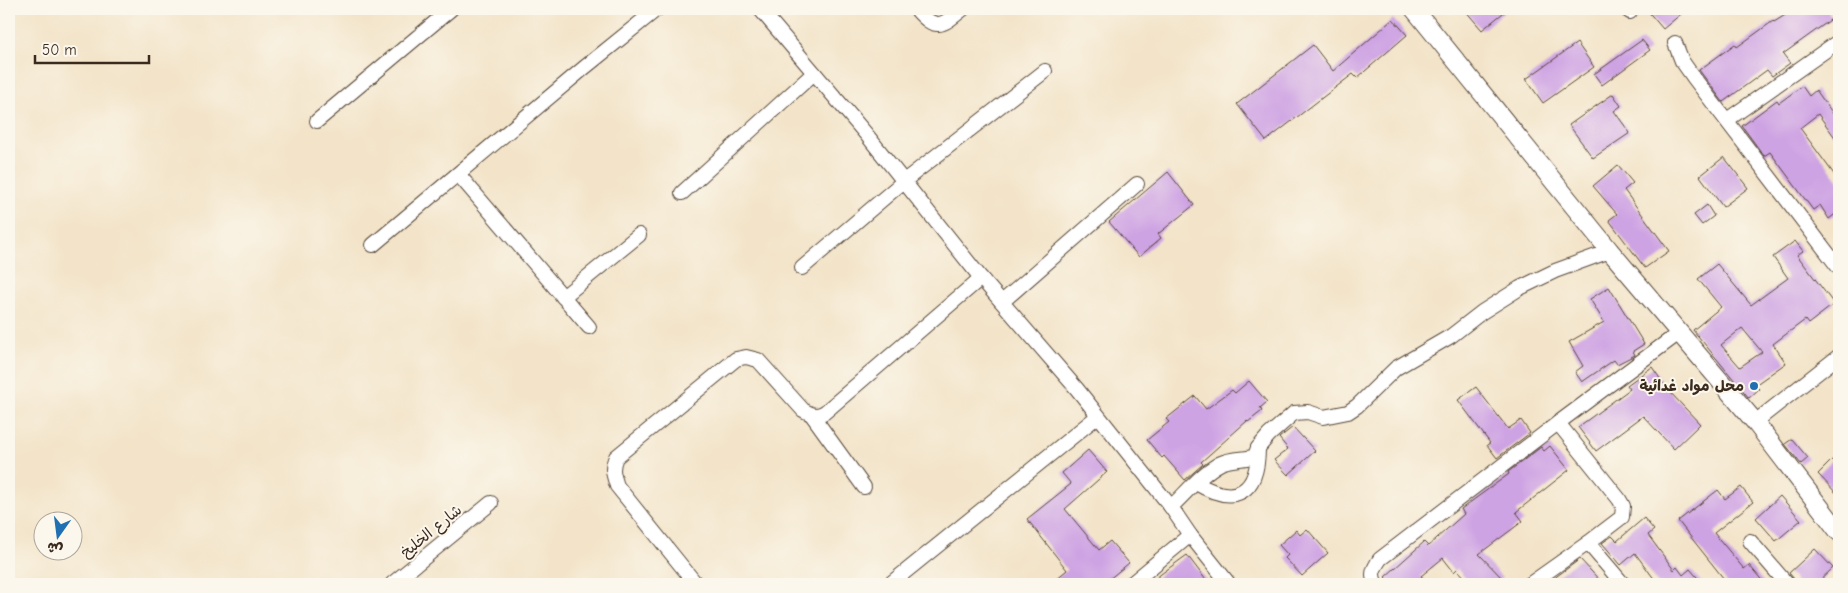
<svg xmlns="http://www.w3.org/2000/svg" width="1848" height="593" font-family="'Comic Neue','Playpen Sans Arabic',sans-serif">
<style>
.building{fill:#cea3e3;fill-rule:evenodd}
.lines{fill:none;stroke-linecap:round;stroke-linejoin:round}
.minor-casing{stroke:#574638;stroke-width:16}
.tertiary-casing{stroke:#574638;stroke-width:20}
.minor{stroke:#fff;stroke-width:14}
.tertiary{stroke:#fff;stroke-width:18}
.poi-dot{fill:#1f6fb2;stroke:#fbf7ec;stroke-width:2}
.labels{text-anchor:middle;dominant-baseline:central;stroke-width:4;stroke-linejoin:round;paint-order:stroke}
.poi-label{font-size:15px;font-weight:bold;fill:#3b2a1e;stroke:#fbf7ec;text-anchor:end}
.street-label{font-size:15px;fill:#3b2a1e;stroke:#fbf7ec}
</style>
<rect width="100%" height="100%" fill="#fbf7ec"/>
<filter id="ink" filterUnits="userSpaceOnUse"><feTurbulence type="fractalNoise" baseFrequency=".02" numOctaves="2"/><feDisplacementMap in="SourceGraphic" scale="10" xChannelSelector="R" yChannelSelector="G"/><feConvolveMatrix kernelMatrix="1 2 1 2 8 2 1 2 1" color-interpolation-filters="sRGB"/></filter>
<filter id="wash" filterUnits="userSpaceOnUse"><feTurbulence type="fractalNoise" baseFrequency=".0096" numOctaves="4" result="noise"/><feDisplacementMap in="SourceGraphic" scale="20" xChannelSelector="R" yChannelSelector="G"/><feGaussianBlur stdDeviation="1.12" result="paint"/><feColorMatrix in="noise" values="0 0 0 0 0 0 0 0 0 0 0 0 0 0 0 0 0 1.4 0 .05"/><feComposite in="paint" operator="in"/></filter>
<g filter="url(#wash)">
<rect width="100%" height="100%" fill="#f3e4c9"/>
<g id="blocks">
<g class="building">
<polygon points="1464,9 1508,9 1482,30"/>
<polygon points="1646,9 1687,9 1663,29"/>
<polygon points="1795,9 1826,9 1833,18 1783,54 1790,63 1772,76 1767,70 1723,102 1699,70 1735,44 1737,47 1773,21 1774,22"/>
<polygon points="1393,19 1407,35 1357,78 1353,74 1266,141 1237,104 1313,45 1333,71"/>
<polygon points="1642,40 1650,50 1602,85 1594,74"/>
<polygon points="1577,43 1594,67 1543,103 1526,79"/>
<polygon points="1802,86 1809,96 1816,90 1834,115 1839,111 1839,143 1818,114 1800,128 1839,181 1839,211 1829,219 1820,205 1813,210 1770,152 1764,156 1742,126 1777,100 1779,103"/>
<polygon points="1613,94 1621,106 1614,111 1630,133 1593,158 1569,125"/>
<polygon points="1724,157 1748,188 1723,207 1700,176"/>
<polygon points="1618,165 1633,183 1624,190 1669,251 1645,268 1609,220 1617,214 1593,186"/>
<polygon points="1168,172 1194,205 1158,234 1161,238 1139,257 1109,222"/>
<polygon points="1707,205 1714,216 1702,225 1694,215"/>
<path d="M 1795,241 L 1803,251 L 1797,255 L 1834,304 L 1808,324 L 1805,320 L 1773,344 L 1786,363 L 1755,385 L 1759,389 L 1749,398 L 1693,330 L 1721,307 L 1698,279 L 1717,264 L 1751,305 L 1788,278 L 1773,257 ZM 1742,328 L 1762,352 L 1740,367 L 1721,345 Z"/>
<polygon points="1609,287 1644,344 1633,351 1635,355 1617,364 1614,360 1582,382 1575,372 1583,366 1569,342 1604,322 1590,299"/>
<polygon points="1652,367 1668,390 1700,424 1674,449 1643,416 1596,451 1578,427 1630,389 1627,385"/>
<polygon points="1249,381 1267,402 1260,408 1262,411 1248,422 1247,421 1201,462 1203,464 1185,480 1164,456 1162,458 1147,440 1169,422 1166,419 1195,396 1206,409 1232,390 1235,393"/>
<polygon points="1476,387 1508,429 1521,420 1530,433 1497,458 1487,445 1490,443 1458,400"/>
<polygon points="1293,427 1315,451 1288,475 1274,460 1288,449 1279,438"/>
<polygon points="1792,439 1808,458 1801,464 1785,444"/>
<polygon points="1550,446 1569,470 1516,512 1523,521 1479,554 1502,578 1496,584 1471,584 1457,569 1454,572 1443,558 1421,576 1429,584 1391,584 1385,577 1424,542 1428,546 1464,514 1461,509 1509,474 1508,472 1541,447 1544,451"/>
<polygon points="1088,450 1107,472 1065,509 1099,550 1110,541 1129,563 1103,584 1050,584 1067,570 1027,519 1071,484 1062,473"/>
<polygon points="1839,453 1839,496 1818,474"/>
<polygon points="1741,487 1753,502 1714,533 1744,569 1749,565 1765,584 1728,584 1678,521 1718,490 1725,499"/>
<polygon points="1780,496 1801,520 1776,541 1756,518"/>
<polygon points="1644,518 1654,530 1648,535 1674,570 1677,567 1683,575 1690,569 1703,584 1658,584 1635,553 1621,565 1602,543 1612,536 1617,541"/>
<polygon points="1307,529 1328,553 1302,576 1285,558 1288,555 1279,545 1296,530 1300,535"/>
<polygon points="1815,549 1833,568 1816,584 1796,584 1794,579 1789,573"/>
<polygon points="1187,555 1209,584 1149,584 1161,574"/>
<polygon points="1580,559 1603,584 1548,584 1557,576"/>
</g>
</g>
</g>
<g filter="url(#ink)">
<use href="#blocks" fill-opacity="0" stroke="#574638" stroke-width="1"/>
<g class="lines">
<defs>
<g id="minor">
<polyline points="760,9 866,134 981,278 1077,389 1171,507 1190,535 1229,584"/>
<path d="M 916,9 C 936,32 942,26 963,9"/>
<polyline points="1626,9 1630,12"/>
<polyline points="1675,43 1682,61 1694,78 1839,268"/>
<polyline points="1727,120 1839,41"/>
<polyline points="317,121 451,9"/>
<polyline points="458,174 589,327"/>
<polyline points="682,193 814,73"/>
<polyline points="373,245 584,68 657,9"/>
<polyline points="802,268 904,181 1045,71"/>
<polyline points="563,297 639,235"/>
<polyline points="1002,302 1137,184"/>
<polyline points="812,415 864,487"/>
<polyline points="1755,422 1839,356"/>
<polyline points="1558,423 1679,333"/>
<path d="M 1196,483 C 1235,506 1258,494 1258,448"/>
<path d="M 1171,507 C 1186,493 1203,472 1221,463 C 1232,458 1244,460 1255,456 L 1258,448 L 1269,435 L 1294,413 L 1308,412 L 1323,417 L 1348,412 L 1357,406 L 1396,368 L 1451,336 L 1482,312 L 1520,288 L 1555,271 L 1610,251"/>
<polyline points="1750,541 1787,584"/>
<polyline points="392,584 491,503"/>
<path d="M 696,584 L 617,486 C 613,474 611,468 616,457 L 736,359 L 746,357 L 758,360 L 803,410 C 812,415 816,417 825,412 L 981,278"/>
<polyline points="890,584 1098,416"/>
<polyline points="1131,584 1190,535"/>
<path d="M 1376,584 C 1370,574 1374,568 1380,559 L 1558,423 L 1619,499 L 1623,506 L 1622,517 L 1588,543"/>
<polyline points="1530,584 1588,543 1623,584"/>
</g>
<polyline id="tertiary" points="1414,9 1610,251 1755,422 1839,532"/>
</defs>
<use href="#minor" class="minor-casing"/>
<use href="#tertiary" class="tertiary-casing"/>
<use href="#minor" class="minor"/>
<use href="#tertiary" class="tertiary"/>
</g>
</g>
<circle class="poi-dot" cx="1754" cy="386" r="5"/>
<g class="labels">
<g class="poi-label">
<text x="1744" y="386">محل مواد غدائية</text>
</g>
<g class="street-label">
<text transform="translate(431 531) rotate(-39)">شارع الخليخ</text>
</g>
</g>
<rect width="1848" height="593" fill="none" stroke="#fbf7ec" stroke-width="30"/>
<g transform="translate(58 536) rotate(194)"><circle r="24" fill="#fbf7ec" stroke="#aea59a"/>
<path d="M0-4L9 19L0 12L-9 19Z" fill="#1f6fb2"/>
<text y="-8" font-size="14" font-weight="bold" text-anchor="middle" fill="#3b2a1e">ش</text>
</g>
<path d="M35 55v8h114v-8" fill="none" stroke="#3b2a1e" stroke-width="2.5"/>
<text x="42" y="55" font-size="15" fill="#3b2a1e" stroke="#fbf7ec" stroke-width="4" paint-order="stroke">50 m</text>
</svg>
